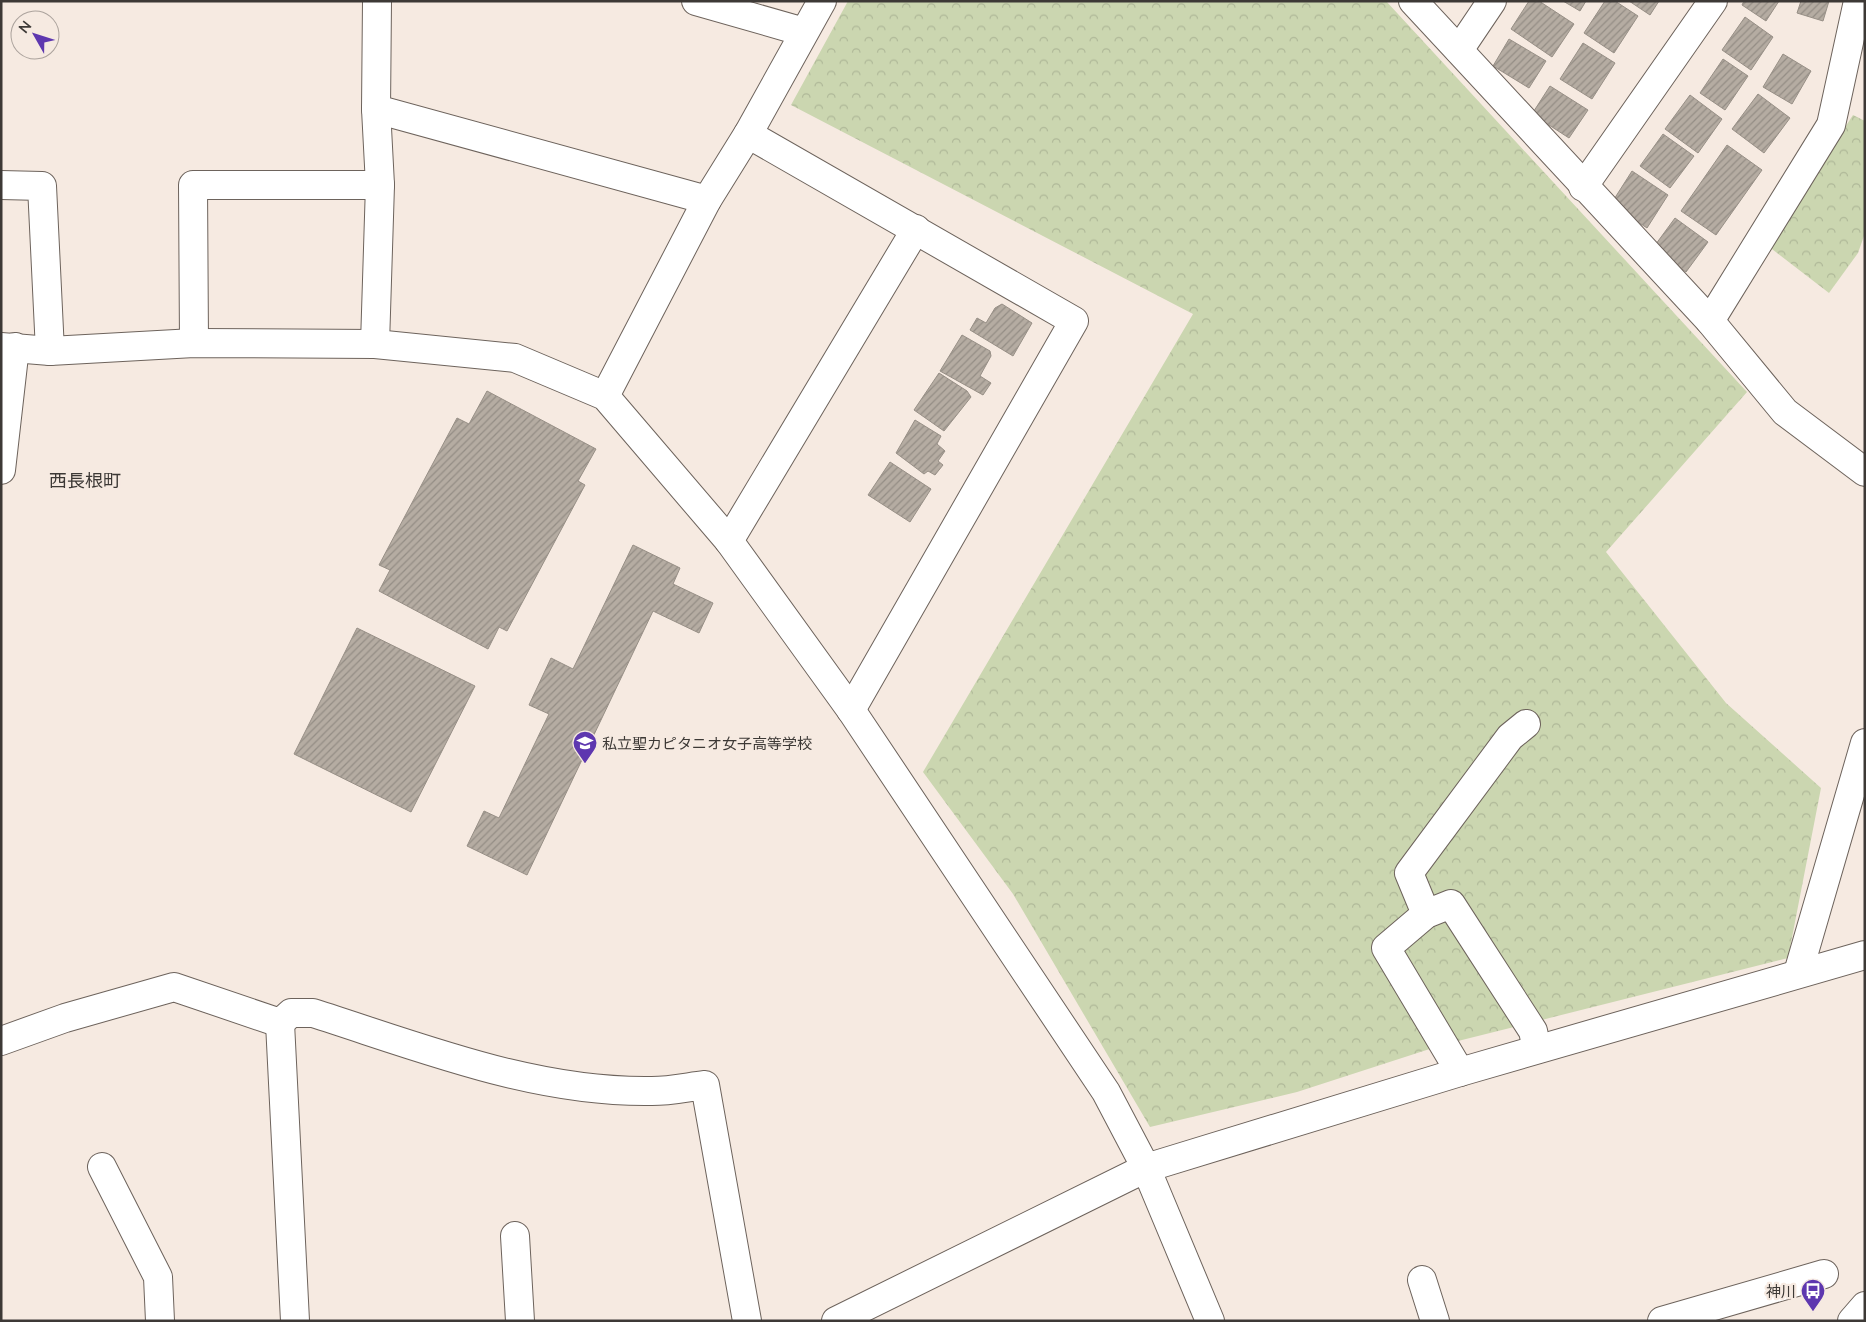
<svg xmlns="http://www.w3.org/2000/svg" width="1866" height="1322" font-family="Lato,'Noto Sans JP',sans-serif">
<style>
.forest{fill:url(#forest-crowns)}
.building{fill:url(#building-hatch);stroke:#978f86}
.lines{fill:none;stroke-linecap:round;stroke-linejoin:round}
.street-casing{stroke:#6d635c;stroke-width:30}
.primary-casing{stroke:#6d635c;stroke-width:30}
.street{stroke:#fff;stroke-width:28}
.primary{stroke:#fff;stroke-width:28}
.labels{text-anchor:middle;dominant-baseline:central;stroke-width:4.5;stroke-linejoin:round;paint-order:stroke}
.poi-label{font-size:15px;fill:#3d3936;stroke:#f6eae1;text-anchor:start}
.quarter-label{font-size:18px;fill:#3d3936;stroke:#f6eae1}
</style>
<defs>
<pattern id="forest-crowns" width="20" height="18" patternUnits="userSpaceOnUse" patternTransform="scale(1.25)"><rect width="20" height="18" fill="#cbd6b0"/><path d="M2 6a3 3 0 1 1 6 0M12 15a3 3 0 1 1 6 0" fill="none" stroke="#afb898"/></pattern>
<pattern id="building-hatch" width="6" height="6" patternUnits="userSpaceOnUse" patternTransform="scale(1.25)"><rect width="6" height="6" fill="#b5aca2"/><path d="M-1 1l2-2M0 6l6-6M5 7l2-2" fill="none" stroke="#948d85"/></pattern>
</defs>
<rect width="100%" height="100%" fill="#f6eae1"/>
<g class="forest">
<polygon points="848,1 1386,1 1747,392 1606,552 1726,703 1821,788 1788,958 1442,1045 1297,1092 1150,1127 1013,894 923,772 1193,314 791,105"/>
<polygon points="1853,115 1865,121 1865,233 1858,253 1829,293 1768,246"/>
</g>
<g class="building">
<polygon points="1529,1 1539,1 1574,24 1552,57 1511,29"/>
<polygon points="1563,1 1586,1 1580,11"/>
<polygon points="1605,1 1615,1 1638,16 1614,53 1584,33"/>
<polygon points="1629,1 1659,1 1650,15"/>
<polygon points="1744,1 1779,1 1766,21 1742,5"/>
<polygon points="1801,1 1829,1 1823,21 1797,13"/>
<polygon points="1745,17 1773,37 1751,70 1722,50"/>
<polygon points="1509,39 1546,61 1529,88 1493,66"/>
<polygon points="1583,43 1615,63 1592,99 1560,79"/>
<polygon points="1783,54 1811,71 1792,104 1763,87"/>
<polygon points="1723,59 1748,76 1725,110 1700,93"/>
<polygon points="1550,86 1588,110 1569,138 1532,114"/>
<polygon points="1758,94 1790,118 1764,153 1732,129"/>
<polygon points="1690,95 1722,119 1698,153 1665,129"/>
<polygon points="1663,134 1694,156 1670,188 1640,166"/>
<polygon points="1727,145 1762,170 1716,235 1681,211"/>
<polygon points="1632,171 1668,195 1647,228 1611,204"/>
<polygon points="1675,218 1708,242 1686,272 1653,248"/>
<polygon points="1002,304 1032,323 1013,356 970,330 977,318 986,323 995,308"/>
<polygon points="962,335 990,351 991,356 980,376 991,383 983,395 940,371"/>
<polygon points="939,373 967,391 971,397 944,431 914,410"/>
<polygon points="487,391 596,449 578,481 585,485 507,631 499,627 488,649 379,591 390,570 379,565 457,418 469,424"/>
<polygon points="915,420 941,436 937,444 945,451 938,461 943,465 935,475 928,471 924,474 896,453"/>
<polygon points="890,462 931,489 910,522 868,495"/>
<polygon points="633,545 680,568 673,584 713,603 699,633 653,611 527,875 467,846 484,811 499,818 549,714 529,705 551,658 573,669"/>
<polygon points="357,628 475,686 411,812 294,754"/>
</g>
<g class="lines">
<defs>
<g id="street">
<polyline points="696,1 804,32"/>
<polyline points="1413,1 1710,321 1785,412 1865,472"/>
<polyline points="1459,50 1492,1"/>
<polyline points="376,109 707,200"/>
<polyline points="748,134 1074,321 851,710"/>
<polyline points="1,185 42,186 50,351"/>
<polyline points="1583,187 1713,1"/>
<polyline points="1710,321 1831,125 1858,1"/>
<polyline points="194,343 193,185 380,185"/>
<polyline points="375,344 380,185 376,109 377,1"/>
<polyline points="1,347 50,351 194,343 375,344 515,358 605,396 729,541 851,710 1106,1092 1146,1168 1460,1072 1865,955"/>
<polyline points="605,396 707,200 748,134 822,1"/>
<polyline points="1,470 15,347"/>
<polyline points="729,541 916,229"/>
<polyline points="1426,914 1409,873 1510,737 1526,724"/>
<polyline points="1798,973 1865,743"/>
<polyline points="280,1023 295,1321"/>
<path d="M 1,1041 L 65,1018 L 174,987 L 280,1023 L 291,1013 L 313,1013 C 423,1048 535,1093 652,1091 C 670,1091 688,1087 705,1085 L 747,1321"/>
<polyline points="1460,1072 1386,948 1426,914 1451,904 1533,1031 1537,1049"/>
<polyline points="102,1167 158,1277 160,1321"/>
<polyline points="515,1236 520,1321"/>
<polyline points="1422,1280 1435,1321"/>
<polyline points="836,1321 1146,1168 1210,1321"/>
<polyline points="1662,1321 1824,1274"/>
</g>
<polyline id="primary" points="1852,1321 1865,1306"/>
</defs>
<use href="#street" class="street-casing"/>
<use href="#primary" class="primary-casing"/>
<use href="#street" class="street"/>
<use href="#primary" class="primary"/>
</g>
<defs>
<symbol id="school-pin" viewBox="-11 -11 22 30"><path d="M0 17L-7.5 6A9.5 9.5 0 1 1 7.5 6Z" fill="#5e37af" stroke="#f6eae1"/><path d="M0-5L7-2L0 1L-7-2ZM-4 1L0 2.5L4 1V4Q0 6-4 4Z" fill="#fff"/></symbol>
<symbol id="bus-pin" viewBox="-11 -11 22 30"><path d="M0 17L-7.5 6A9.5 9.5 0 1 1 7.5 6Z" fill="#5e37af" stroke="#f6eae1"/><path d="M-5-6H5V4H4V6H2V4H-2V6H-4V4H-5ZM-3.5-4V0h7V-4ZM-3.5 1.2v1.5H-2V1.2ZM2 1.2v1.5H3.5V1.2Z" fill="#fff"/></symbol>
</defs>
<g fill-rule="evenodd">
<use href="#school-pin" x="571" y="729" width="28" height="38"/>
<use href="#bus-pin" x="1799" y="1277" width="28" height="38"/>
</g>
<g class="labels">
<g class="poi-label">
<text x="602" y="743">私立聖カピタニオ女子高等学校</text>
<text x="1796" y="1291" text-anchor="end">神川</text>
</g>
<g class="quarter-label">
<text x="85" y="480">西長根町</text>
</g>
</g>
<rect width="1866" height="1322" fill="none" stroke="#3d3936" stroke-width="5"/>
<g transform="translate(35 35) rotate(309)"><circle r="24" fill="#f6eae1" stroke="#aca39d"/>
<path d="M0-4L9 19L0 12L-9 19Z" fill="#5e37af"/>
<text y="-8" font-size="14" font-weight="bold" text-anchor="middle" fill="#3d3936">N</text>
</g>
</svg>
